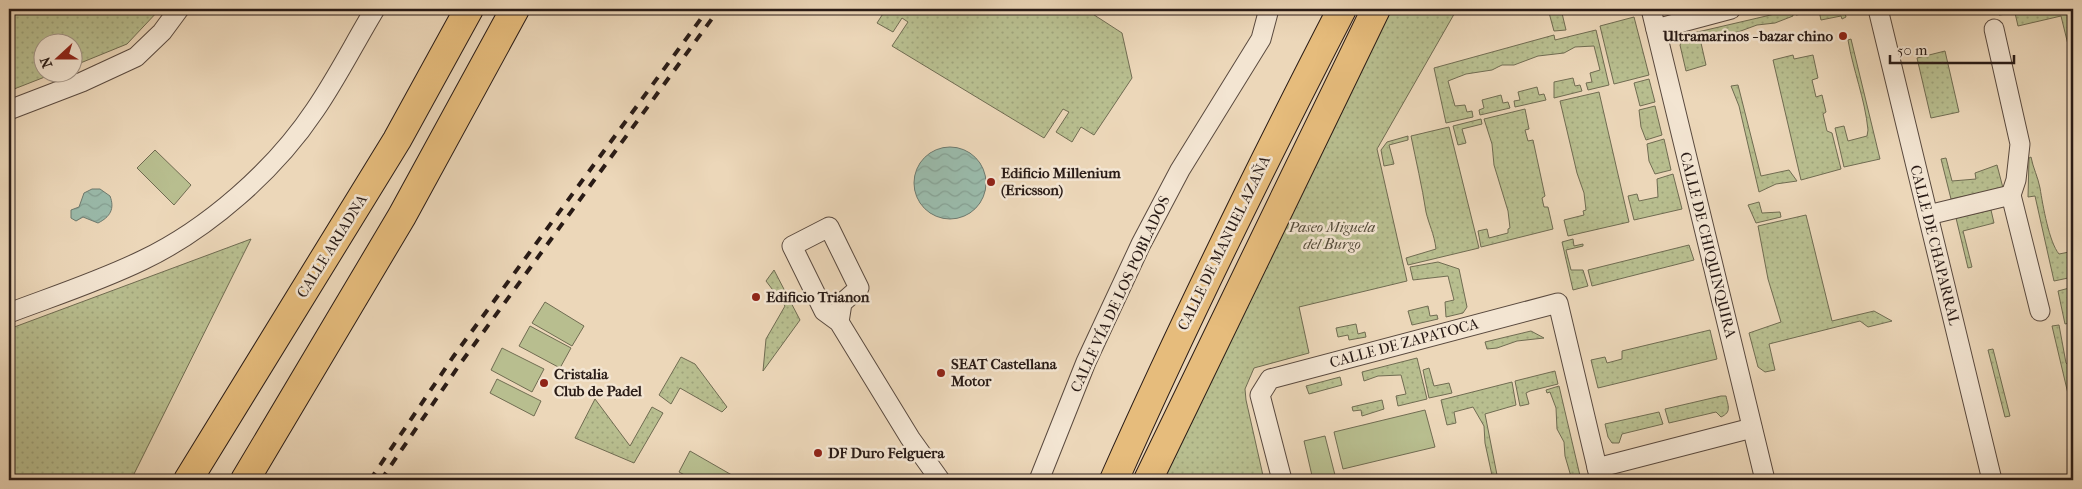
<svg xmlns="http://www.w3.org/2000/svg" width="2082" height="489" font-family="'IM FELL French Canon',serif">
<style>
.grass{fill:#b8be8f;stroke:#706c52}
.park{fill:url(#park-dots);stroke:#706c52}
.water{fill:url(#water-waves);stroke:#6d7a6f}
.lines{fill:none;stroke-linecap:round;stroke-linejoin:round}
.minor-casing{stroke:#5a4a3f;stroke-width:21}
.motorway-casing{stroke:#291b16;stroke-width:30}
.minor{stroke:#f3e5d2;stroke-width:19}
.motorway{stroke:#e6bc7c;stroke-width:28}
.rail{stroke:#291b16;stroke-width:4;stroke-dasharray:9 9;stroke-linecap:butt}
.poi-dot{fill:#8f2418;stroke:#f3e5d2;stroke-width:2}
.labels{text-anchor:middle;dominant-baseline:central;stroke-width:5;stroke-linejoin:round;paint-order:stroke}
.poi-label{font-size:15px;font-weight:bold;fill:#291b16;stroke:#f3e5d2;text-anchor:start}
.park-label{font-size:15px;font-style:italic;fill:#544c3a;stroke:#f3e5d2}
.street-label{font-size:15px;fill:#291b16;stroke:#f3e5d2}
</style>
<defs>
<pattern id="park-dots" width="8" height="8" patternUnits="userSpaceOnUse" patternTransform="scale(1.25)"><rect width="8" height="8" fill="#b8be8f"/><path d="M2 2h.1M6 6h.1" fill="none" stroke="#9ea37b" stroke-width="1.8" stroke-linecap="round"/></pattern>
<pattern id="water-waves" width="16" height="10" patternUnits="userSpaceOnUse" patternTransform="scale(1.25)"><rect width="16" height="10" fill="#9abaaa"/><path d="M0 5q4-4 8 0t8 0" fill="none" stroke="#859f92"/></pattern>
</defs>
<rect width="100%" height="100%" fill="#ecd7b9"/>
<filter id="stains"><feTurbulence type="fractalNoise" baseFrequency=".004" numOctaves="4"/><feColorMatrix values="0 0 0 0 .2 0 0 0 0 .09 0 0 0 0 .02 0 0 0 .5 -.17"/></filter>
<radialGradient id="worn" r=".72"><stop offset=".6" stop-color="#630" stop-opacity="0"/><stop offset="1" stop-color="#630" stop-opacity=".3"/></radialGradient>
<g class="grass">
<polygon points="155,150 191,185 174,205 137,168"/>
<polygon points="545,302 584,326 572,346 532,323"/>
<polygon points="530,326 571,348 560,368 519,346"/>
<polygon points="502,348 544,369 532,392 491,370"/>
<polygon points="497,379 541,401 534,416 490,393"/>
<polygon points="1425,410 1435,447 1343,469 1334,432"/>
<polygon points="1325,436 1335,475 1313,480 1304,441"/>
<polygon points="690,451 737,478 736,480 694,480 679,472"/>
</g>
<g class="park">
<polygon points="15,9 160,9 127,44 73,66 72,42 42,42 42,72 55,73 9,91 9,50"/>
<polygon points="886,9 1085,9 1122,33 1132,78 1094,135 1081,127 1072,142 1056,132 1069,112 1063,109 1044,138 892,46 908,22 902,18 893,32 877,23"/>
<polygon points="1388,9 1457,9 1377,149 1407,281 1299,307 1309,353 1254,368 1245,389 1246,400 1264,480 1151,480"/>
<polygon points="1548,9 1561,9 1566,30 1554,31"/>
<polygon points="1795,9 1844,9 1846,17 1842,19 1841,16 1821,20 1819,11 1796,15"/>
<polygon points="1994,9 2073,9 2073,65 2061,16 2018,26 2015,13 1999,15"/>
<polygon points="1792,10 1793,16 1775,23 1757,25 1738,32 1721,34 1701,43 1706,65 1686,71 1680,45 1684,38 1689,34"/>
<polygon points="1634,17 1649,75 1614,84 1600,26"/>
<polygon points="1596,30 1609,85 1588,90 1586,83 1592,82 1590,73 1600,70 1594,46 1575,47 1564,53 1538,56 1514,65 1502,65 1492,70 1466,74 1448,81 1455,106 1465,105 1467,112 1472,111 1473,117 1446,123 1434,68 1554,35 1555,40"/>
<path d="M 1851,39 L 1880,159 L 1844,167 L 1835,128 L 1844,126 L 1848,141 L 1867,136 L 1868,130 C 1865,99 1853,70 1848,40 Z"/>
<polygon points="1945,51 1959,112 1931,118 1917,58"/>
<polygon points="1793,55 1794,59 1813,55 1818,78 1812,80 1816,97 1822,95 1826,112 1823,114 1827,131 1832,133 1841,169 1801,180 1773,60"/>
<polygon points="1573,78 1575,86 1580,85 1582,91 1554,98 1554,82"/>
<polygon points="1649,79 1655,102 1640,106 1634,83"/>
<polygon points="1738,85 1761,176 1789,170 1797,181 1776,184 1759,192 1739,106 1731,86"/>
<polygon points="1537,87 1539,95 1544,94 1546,100 1515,107 1514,101 1520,100 1518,92"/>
<polygon points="1599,92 1629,222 1568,236 1564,220 1584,215 1583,211 1586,210 1584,193 1577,173 1560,101"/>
<polygon points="1501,95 1503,103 1508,102 1510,108 1480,115 1479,110 1484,108 1482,100"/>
<polygon points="1655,106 1662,135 1646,140 1641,127 1639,110"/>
<polygon points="1525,109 1529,129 1525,130 1528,141 1533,140 1545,196 1542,198 1544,207 1548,207 1553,229 1481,247 1478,231 1487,229 1489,238 1508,233 1508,229 1510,228 1508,211 1494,165 1492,144 1484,119"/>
<polygon points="1481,119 1482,124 1462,129 1466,143 1458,145 1453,126"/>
<path d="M 1449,127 L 1479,248 L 1408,265 L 1406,258 L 1436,249 C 1434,233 1429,225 1426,212 C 1422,186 1416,161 1411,136 Z"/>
<polygon points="1408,136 1408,140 1389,145 1394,164 1384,166 1381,150 1387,142"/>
<polygon points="1664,139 1671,170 1655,174 1649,161 1647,144"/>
<path d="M 2031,157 C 2033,168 2038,177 2040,188 C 2043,206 2049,242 2059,254 L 2069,252 L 2073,277 L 2054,281 L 2035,196 L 2028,197 L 2029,158 Z"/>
<polygon points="1946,158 1952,181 1976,179 1975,173 1997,165 2003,188 1951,199 1941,159"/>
<polygon points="1673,174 1682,209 1634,220 1628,196 1637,194 1639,201 1658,197 1657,179"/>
<polygon points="1759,202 1762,213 1780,212 1781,217 1756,223 1748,205"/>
<polygon points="1991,210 1994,223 1963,231 1972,267 1968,268 1956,218"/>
<polygon points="1806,215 1832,321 1874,311 1892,321 1868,327 1860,321 1769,344 1775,370 1765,372 1758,367 1749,333 1781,322 1768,279 1758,226"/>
<polygon points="251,239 131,480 9,480 9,329"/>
<polygon points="1573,239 1574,246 1583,244 1583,246 1566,250 1571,270 1583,270 1588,286 1573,290 1562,242"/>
<polygon points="1689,245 1694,260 1592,286 1588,270"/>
<polygon points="1438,262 1459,269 1467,307 1463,313 1446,317 1445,302 1454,300 1448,276 1413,280 1410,267"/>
<polygon points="774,270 800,320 763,371 766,339 785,306 766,281"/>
<polygon points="2073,287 2073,322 2065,324 2058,291"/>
<polygon points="1428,306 1430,316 1437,315 1438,319 1412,325 1408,311"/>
<polygon points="1356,324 1358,334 1365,332 1366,337 1349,340 1348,335 1338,337 1336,328"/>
<polygon points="2059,325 2066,363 2073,369 2073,415 2052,326"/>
<polygon points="1710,330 1717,359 1598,388 1591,360 1605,357 1607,363 1622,359 1622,351"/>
<polygon points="1531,331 1544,338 1517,341 1497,348 1487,349 1485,342"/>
<polygon points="1993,349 2010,416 2005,417 1988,350"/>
<polygon points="681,357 695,364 727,407 722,412 680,388 671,404 659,395"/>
<polygon points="1417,358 1427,399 1398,406 1396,396 1406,394 1401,375 1378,376 1364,381 1362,372"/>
<polygon points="1429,368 1434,386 1449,383 1452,393 1429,398 1423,370"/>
<polygon points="1555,371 1558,384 1530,391 1526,393 1529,404 1520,406 1515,381"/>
<polygon points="1340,377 1342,385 1309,394 1306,386"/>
<polygon points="1512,382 1516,405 1485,414 1498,480 1493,480 1485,443 1484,426 1473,407 1454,412 1456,423 1447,425 1441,400"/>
<polygon points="1559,386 1581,480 1572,480 1565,456 1564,442 1557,429 1556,408 1550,392 1547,393 1546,390"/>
<path d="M 1721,396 L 1726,396 C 1728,406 1732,412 1721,417 L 1716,412 L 1669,423 L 1665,409 Z"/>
<polygon points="595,399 630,446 652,407 663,413 634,463 575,438"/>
<polygon points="1382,400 1384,409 1362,416 1361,410 1353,411 1352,407"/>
<polygon points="1659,412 1663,424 1622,434 1619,443 1612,443 1608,437 1605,424"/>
</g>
<g class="water">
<circle cx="950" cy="183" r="36"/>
<path d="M 92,189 L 100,189 L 110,196 C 115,209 110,217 98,223 L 83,217 L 76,221 L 71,218 L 71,210 L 79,207 L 84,193 Z"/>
</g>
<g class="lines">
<defs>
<g id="minor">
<polyline points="1651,9 1765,480"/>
<polyline points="1878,9 1992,480"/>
<polyline points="1656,29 1731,9"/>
<polyline points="1994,29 2020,144 2016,180 2011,195"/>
<polyline points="9,110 82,82 136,57 162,32 179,9"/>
<polyline points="2011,195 2040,311"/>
<polyline points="1928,215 2011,195"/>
<path d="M 9,313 C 54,296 100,281 143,260 C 208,229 275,170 315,110 C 337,78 355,42 375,9"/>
<polyline points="839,322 842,303 859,288 829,227 792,246 824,311 839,322 910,438 940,480"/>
<polyline points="1597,468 1752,428"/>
<polyline points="1039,480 1086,362 1141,244 1180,170 1261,39 1269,9"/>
<polyline points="1282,480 1260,395 1270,379 1558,303 1600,480"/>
</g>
<g id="motorway">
<polyline points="188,480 397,140 469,9"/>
<polyline points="245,480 402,216 515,9"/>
<path d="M 1114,480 C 1185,320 1262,164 1342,9"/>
<polyline points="1148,480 1376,9"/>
</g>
</defs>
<use href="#minor" class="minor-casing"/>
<use href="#motorway" class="motorway-casing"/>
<use href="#minor" class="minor"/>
<use href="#motorway" class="motorway"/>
<g class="rail">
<polyline points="370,480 453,357 708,9"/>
<polyline points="381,480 460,364 719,9"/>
</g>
</g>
<g class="poi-dot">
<circle cx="1843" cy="36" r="5"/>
<circle cx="991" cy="182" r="5"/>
<circle cx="756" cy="297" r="5"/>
<circle cx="941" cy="373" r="5"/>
<circle cx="544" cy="383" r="5"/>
<circle cx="818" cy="453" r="5"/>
</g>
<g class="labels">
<g class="poi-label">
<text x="1833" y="36" text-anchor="end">Ultramarinos - bazar chino</text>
<text x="1001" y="173">Edificio Millenium<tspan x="1001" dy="17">(Ericsson)</tspan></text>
<text x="766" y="297">Edificio Trianon</text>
<text x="951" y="364">SEAT Castellana<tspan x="951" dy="17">Motor</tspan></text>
<text x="554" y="374">Cristalia<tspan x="554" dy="17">Club de Padel</tspan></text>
<text x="828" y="453">DF Duro Felguera</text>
</g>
<g class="park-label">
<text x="1332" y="227">Paseo Miguela<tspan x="1332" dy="17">del Burgo</tspan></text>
</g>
<g class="street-label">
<text transform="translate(1224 243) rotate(-64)">CALLE DE MANUEL AZAÑA</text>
<text transform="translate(1708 245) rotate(76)">CALLE DE CHIQUINQUIRA</text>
<text transform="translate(1935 245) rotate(76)">CALLE DE CHAPARRAL</text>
<text transform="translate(332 246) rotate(-58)">CALLE ARIADNA</text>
<text transform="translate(1120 294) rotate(-65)">CALLE VÍA DE LOS POBLADOS</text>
<text transform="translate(1404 343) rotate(-15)">CALLE DE ZAPATOCA</text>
</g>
</g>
<rect width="2082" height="489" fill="none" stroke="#ecd7b9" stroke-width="30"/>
<rect x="10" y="10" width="2062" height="469" fill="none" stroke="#291b16" stroke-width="2.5"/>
<rect x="15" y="15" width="2052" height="459" fill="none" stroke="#291b16"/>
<g transform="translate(58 58) rotate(249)"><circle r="24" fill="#f3e5d2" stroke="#a29487"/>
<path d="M0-4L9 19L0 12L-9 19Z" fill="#8f2418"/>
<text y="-8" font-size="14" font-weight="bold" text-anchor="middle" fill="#291b16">N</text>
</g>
<path d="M1890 55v8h124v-8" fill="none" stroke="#291b16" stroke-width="2.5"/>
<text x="1897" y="55" font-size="15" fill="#291b16" stroke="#f3e5d2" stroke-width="4" paint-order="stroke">50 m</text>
<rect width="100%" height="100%" filter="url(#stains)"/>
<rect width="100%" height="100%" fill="url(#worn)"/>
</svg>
